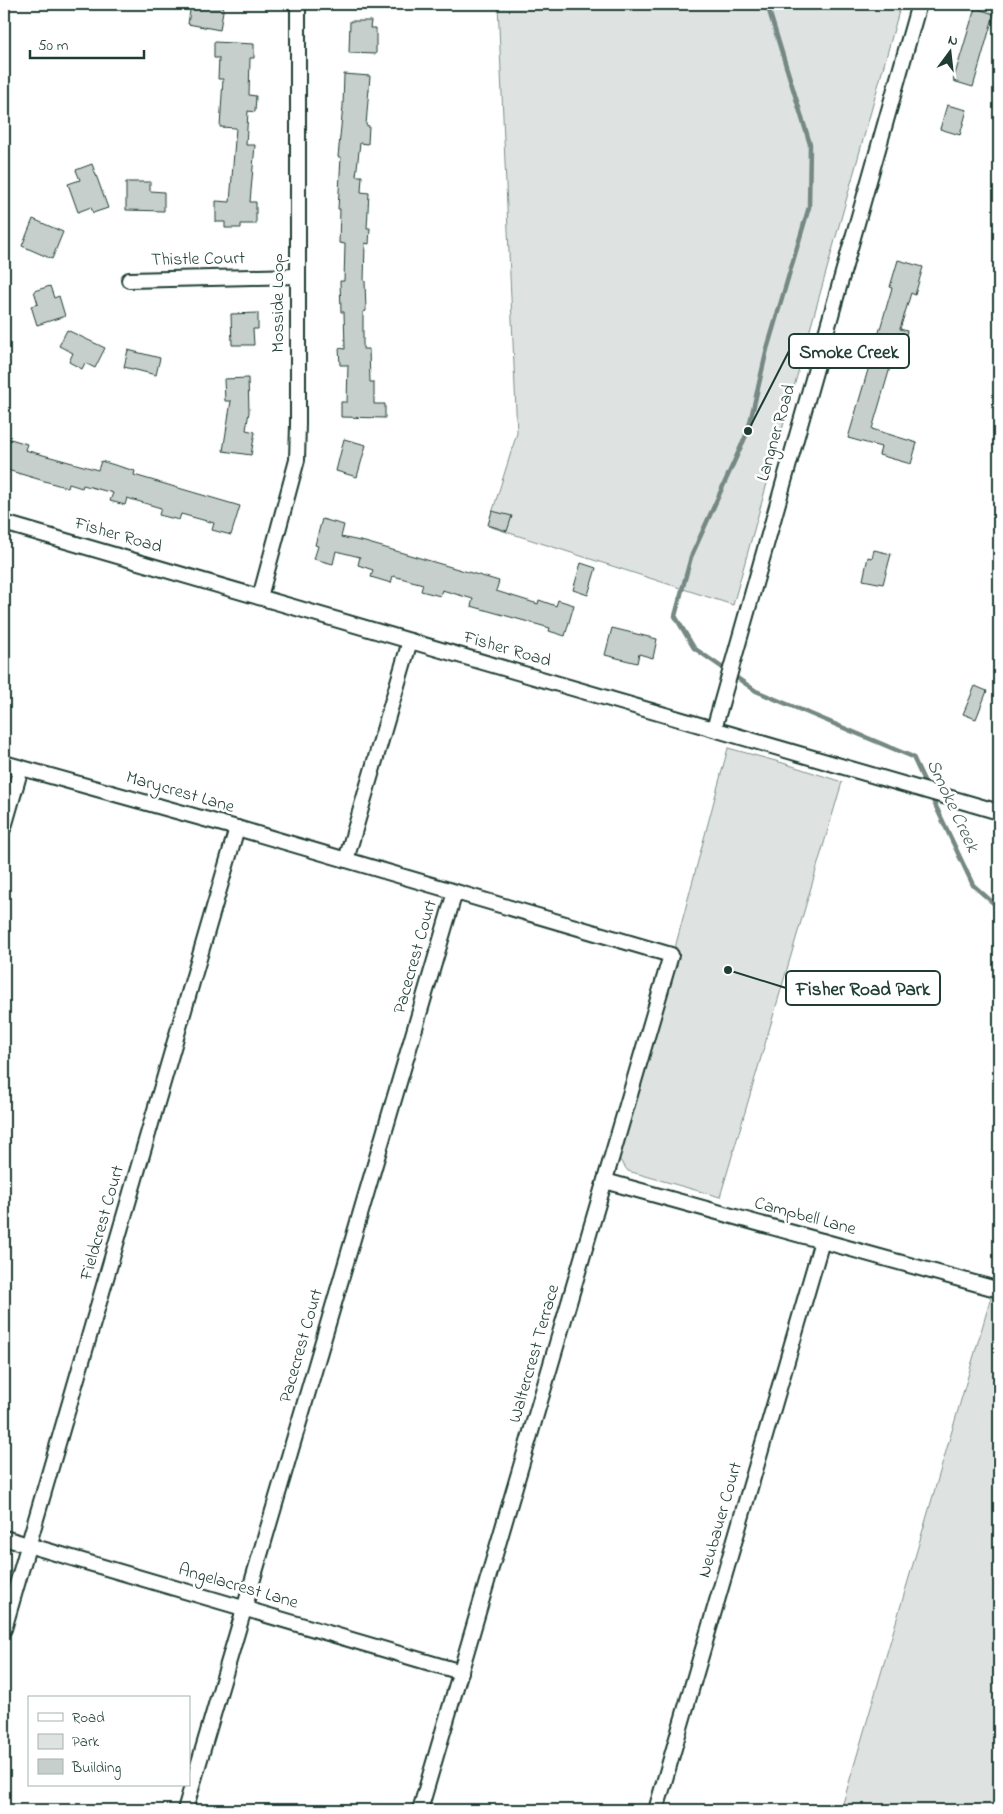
<svg xmlns="http://www.w3.org/2000/svg" width="1003" height="1814" font-family="'Indie Flower',sans-serif">
<style>
.green{fill:#dee3e2;stroke:#7e908b}
.lines{fill:none;stroke-linecap:round;stroke-linejoin:round}
.stream{stroke:#758883;stroke-width:4.5}
.building{fill:#c7cfcc;stroke:#1f3d34}
.street-casing{stroke:#1f3d34;stroke-width:18}
.street{stroke:#fff;stroke-width:14}
.labels{text-anchor:middle;dominant-baseline:central;stroke-width:5;stroke-linejoin:round;paint-order:stroke}
.street-label{font-size:18px;fill:#1f3d34;stroke:#fff}
.water-label{font-size:19px;font-style:italic;fill:#4a625b;stroke:#fff}
.leader{fill:none;stroke:#1f3d34;stroke-width:2}
.callout-dot{fill:#1f3d34;stroke:#fff;stroke-width:2}
.callout{fill:#fff;stroke:#1f3d34;stroke-width:2}
.callout-label{font-size:19px;text-anchor:middle;font-weight:bold;fill:#1f3d34}
</style>
<rect width="100%" height="100%" fill="#fff"/>
<filter id="ink" filterUnits="userSpaceOnUse"><feTurbulence type="fractalNoise" baseFrequency=".02" numOctaves="2"/><feDisplacementMap in="SourceGraphic" scale="10" xChannelSelector="R" yChannelSelector="G"/><feConvolveMatrix kernelMatrix="1 2 1 2 8 2 1 2 1" color-interpolation-filters="sRGB"/></filter>
<g filter="url(#ink)">
<g class="green">
<polygon points="498,4 901,4 733,605 488,526 517,433"/>
<polygon points="728,748 783,763 842,782 720,1197 628,1171 619,1159"/>
<polygon points="999,1270 999,1810 841,1810"/>
</g>
<g class="lines">
<g class="stream">
<polyline points="767,4 810,144 809,207 767,349 748,431 691,557 675,616 694,648 756,691 913,757 928,789"/>
<polyline points="931,796 973,885 999,908"/>
</g>
</g>
<g class="building">
<polygon points="191,4 224,4 220,30 188,24"/>
<polygon points="975,8 994,14 973,87 953,81"/>
<polygon points="350,21 371,21 370,28 376,28 376,54 349,53"/>
<polygon points="214,42 254,44 254,58 250,58 249,95 256,96 255,112 248,111 246,145 255,145 250,202 256,202 256,224 241,224 241,228 225,228 225,222 216,222 216,201 230,202 236,128 220,127 223,79 218,79 219,58 214,58"/>
<polygon points="344,74 370,76 366,125 369,126 368,144 360,143 356,176 362,176 361,192 369,193 367,228 370,228 369,244 365,243 364,281 365,281 366,311 363,312 363,349 369,349 370,382 374,382 374,404 385,404 385,418 341,417 341,402 347,402 348,365 340,365 339,348 345,349 344,312 341,312 340,281 344,281 345,244 339,243 340,209 338,209 341,157 338,157 343,106"/>
<polygon points="947,105 967,110 960,135 940,129"/>
<polygon points="92,164 108,208 93,213 91,207 78,212 68,184 80,180 76,170"/>
<polygon points="126,182 150,182 150,191 164,192 164,211 126,210"/>
<polygon points="33,219 63,232 52,259 22,246"/>
<polygon points="898,260 923,267 915,295 911,293 900,329 907,331 903,346 897,344 872,429 917,443 911,464 879,455 881,447 848,438 892,288 890,287"/>
<polygon points="50,286 54,298 59,296 65,316 37,325 31,306 38,304 34,291"/>
<polygon points="258,313 258,329 253,329 254,345 232,345 231,314"/>
<polygon points="67,330 105,348 95,368 85,363 82,369 69,362 73,353 59,346"/>
<polygon points="128,350 160,358 156,375 124,367"/>
<polygon points="248,378 249,412 246,430 255,432 251,455 223,451 231,401 225,401 224,379"/>
<polygon points="4,437 27,444 25,450 98,470 101,461 135,471 134,475 240,506 231,535 212,530 214,523 181,514 179,520 159,515 161,508 127,498 125,505 110,501 113,493 83,485 82,488 69,484 68,488 4,469"/>
<polygon points="344,439 366,445 357,477 336,471"/>
<polygon points="492,511 512,516 507,531 488,525"/>
<polygon points="322,519 344,525 341,537 365,542 499,581 496,591 538,604 539,600 556,606 558,600 574,605 565,636 549,631 550,628 471,606 473,599 442,590 440,596 421,591 423,584 393,576 391,583 371,577 373,570 358,565 360,557 336,551 333,564 314,559 318,546 315,545"/>
<polygon points="874,550 891,554 883,584 863,580 868,557 872,558"/>
<polygon points="581,563 596,568 588,595 573,590"/>
<polygon points="612,628 657,639 653,658 639,654 637,663 605,655"/>
<polygon points="975,686 987,691 976,719 963,714"/>
</g>
<g class="lines">
<defs>
<g id="street">
<polyline points="129,280 298,276"/>
<polyline points="4,523 999,812"/>
<polyline points="260,597 297,460 298,424 298,4"/>
<polyline points="714,729 919,4"/>
<polyline points="4,763 237,828 671,955 420,1810"/>
<polyline points="4,827 21,768"/>
<polyline points="346,860 410,641"/>
<polyline points="605,1181 996,1289"/>
<polyline points="4,1538 461,1672"/>
<polyline points="4,1629 237,828"/>
<polyline points="185,1810 455,892"/>
<polyline points="656,1810 822,1241"/>
</g>
</defs>
<use href="#street" class="street-casing"/>
<use href="#street" class="street"/>
</g>
</g>
<g class="labels">
<g class="street-label">
<text transform="translate(198 260) rotate(-1)">Thistle Court</text>
<text transform="translate(279 303) rotate(-90)">Mosside Loop</text>
<text transform="translate(777 433) rotate(-74)">Langner Road</text>
<text transform="translate(118 536) rotate(16)">Fisher Road</text>
<text transform="translate(507 650) rotate(16)">Fisher Road</text>
<text transform="translate(180 793) rotate(16)">Marycrest Lane</text>
<text transform="translate(416 957) rotate(-74)">Pacecrest Court</text>
<text transform="translate(805 1217) rotate(15)">Campbell Lane</text>
<text transform="translate(103 1223) rotate(-74)">Fieldcrest Court</text>
<text transform="translate(302 1346) rotate(-74)">Pacecrest Court</text>
<text transform="translate(535 1354) rotate(-74)">Waltercrest Terrace</text>
<text transform="translate(721 1520) rotate(-74)">Neubauer Court</text>
<text transform="translate(238 1587) rotate(16)">Angelacrest Lane</text>
</g>
<g class="water-label">
<text transform="translate(952 806) rotate(65)">Smoke Creek</text>
</g>
</g>
<path class="leader" d="M748 431L789 351M728 970L786 988"/>
<g class="callout-dot">
<circle cx="748" cy="431" r="5"/>
<circle cx="728" cy="970" r="5"/>
</g>
<g class="callout">
<rect x="789" y="334" width="120" height="34" rx="5"/>
<rect x="786" y="971" width="154" height="34" rx="5"/>
</g>
<g class="callout-label">
<text x="849" y="358">Smoke Creek</text>
<text x="863" y="995">Fisher Road Park</text>
</g>
<rect width="1003" height="1814" fill="none" stroke="#fff" stroke-width="20"/>
<rect x="10" y="10" width="983" height="1794" fill="none" stroke="#1f3d34" stroke-width="2" filter="url(#ink)"/>
<rect x="28" y="1696" width="162" height="90" fill="#ffffff" stroke="#a5b1ae"/>
<rect x="38" y="1713" width="25" height="8" fill="#ffffff" stroke="#a5b1ae"/>
<text x="72" y="1722" font-size="15" fill="#1f3d34">Road</text>
<rect x="38" y="1734" width="25" height="15" fill="#dee3e2" stroke="#a5b1ae"/>
<text x="72" y="1746" font-size="15" fill="#1f3d34">Park</text>
<rect x="38" y="1759" width="25" height="15" fill="#c7cfcc" stroke="#a5b1ae"/>
<text x="72" y="1772" font-size="15" fill="#1f3d34">Building</text>
<g transform="translate(950 52) rotate(15)" stroke="#ffffff" stroke-width="4" paint-order="stroke">
<path d="M0-4L9 19L0 12L-9 19Z" fill="#1f3d34"/>
<text y="-8" font-size="14" font-weight="bold" text-anchor="middle" fill="#1f3d34">N</text>
</g>
<path d="M30 50v8h114v-8" fill="none" stroke="#1f3d34" stroke-width="2.5"/>
<text x="38" y="50" font-size="15" fill="#1f3d34" stroke="#ffffff" stroke-width="4" paint-order="stroke">50 m</text>
</svg>
